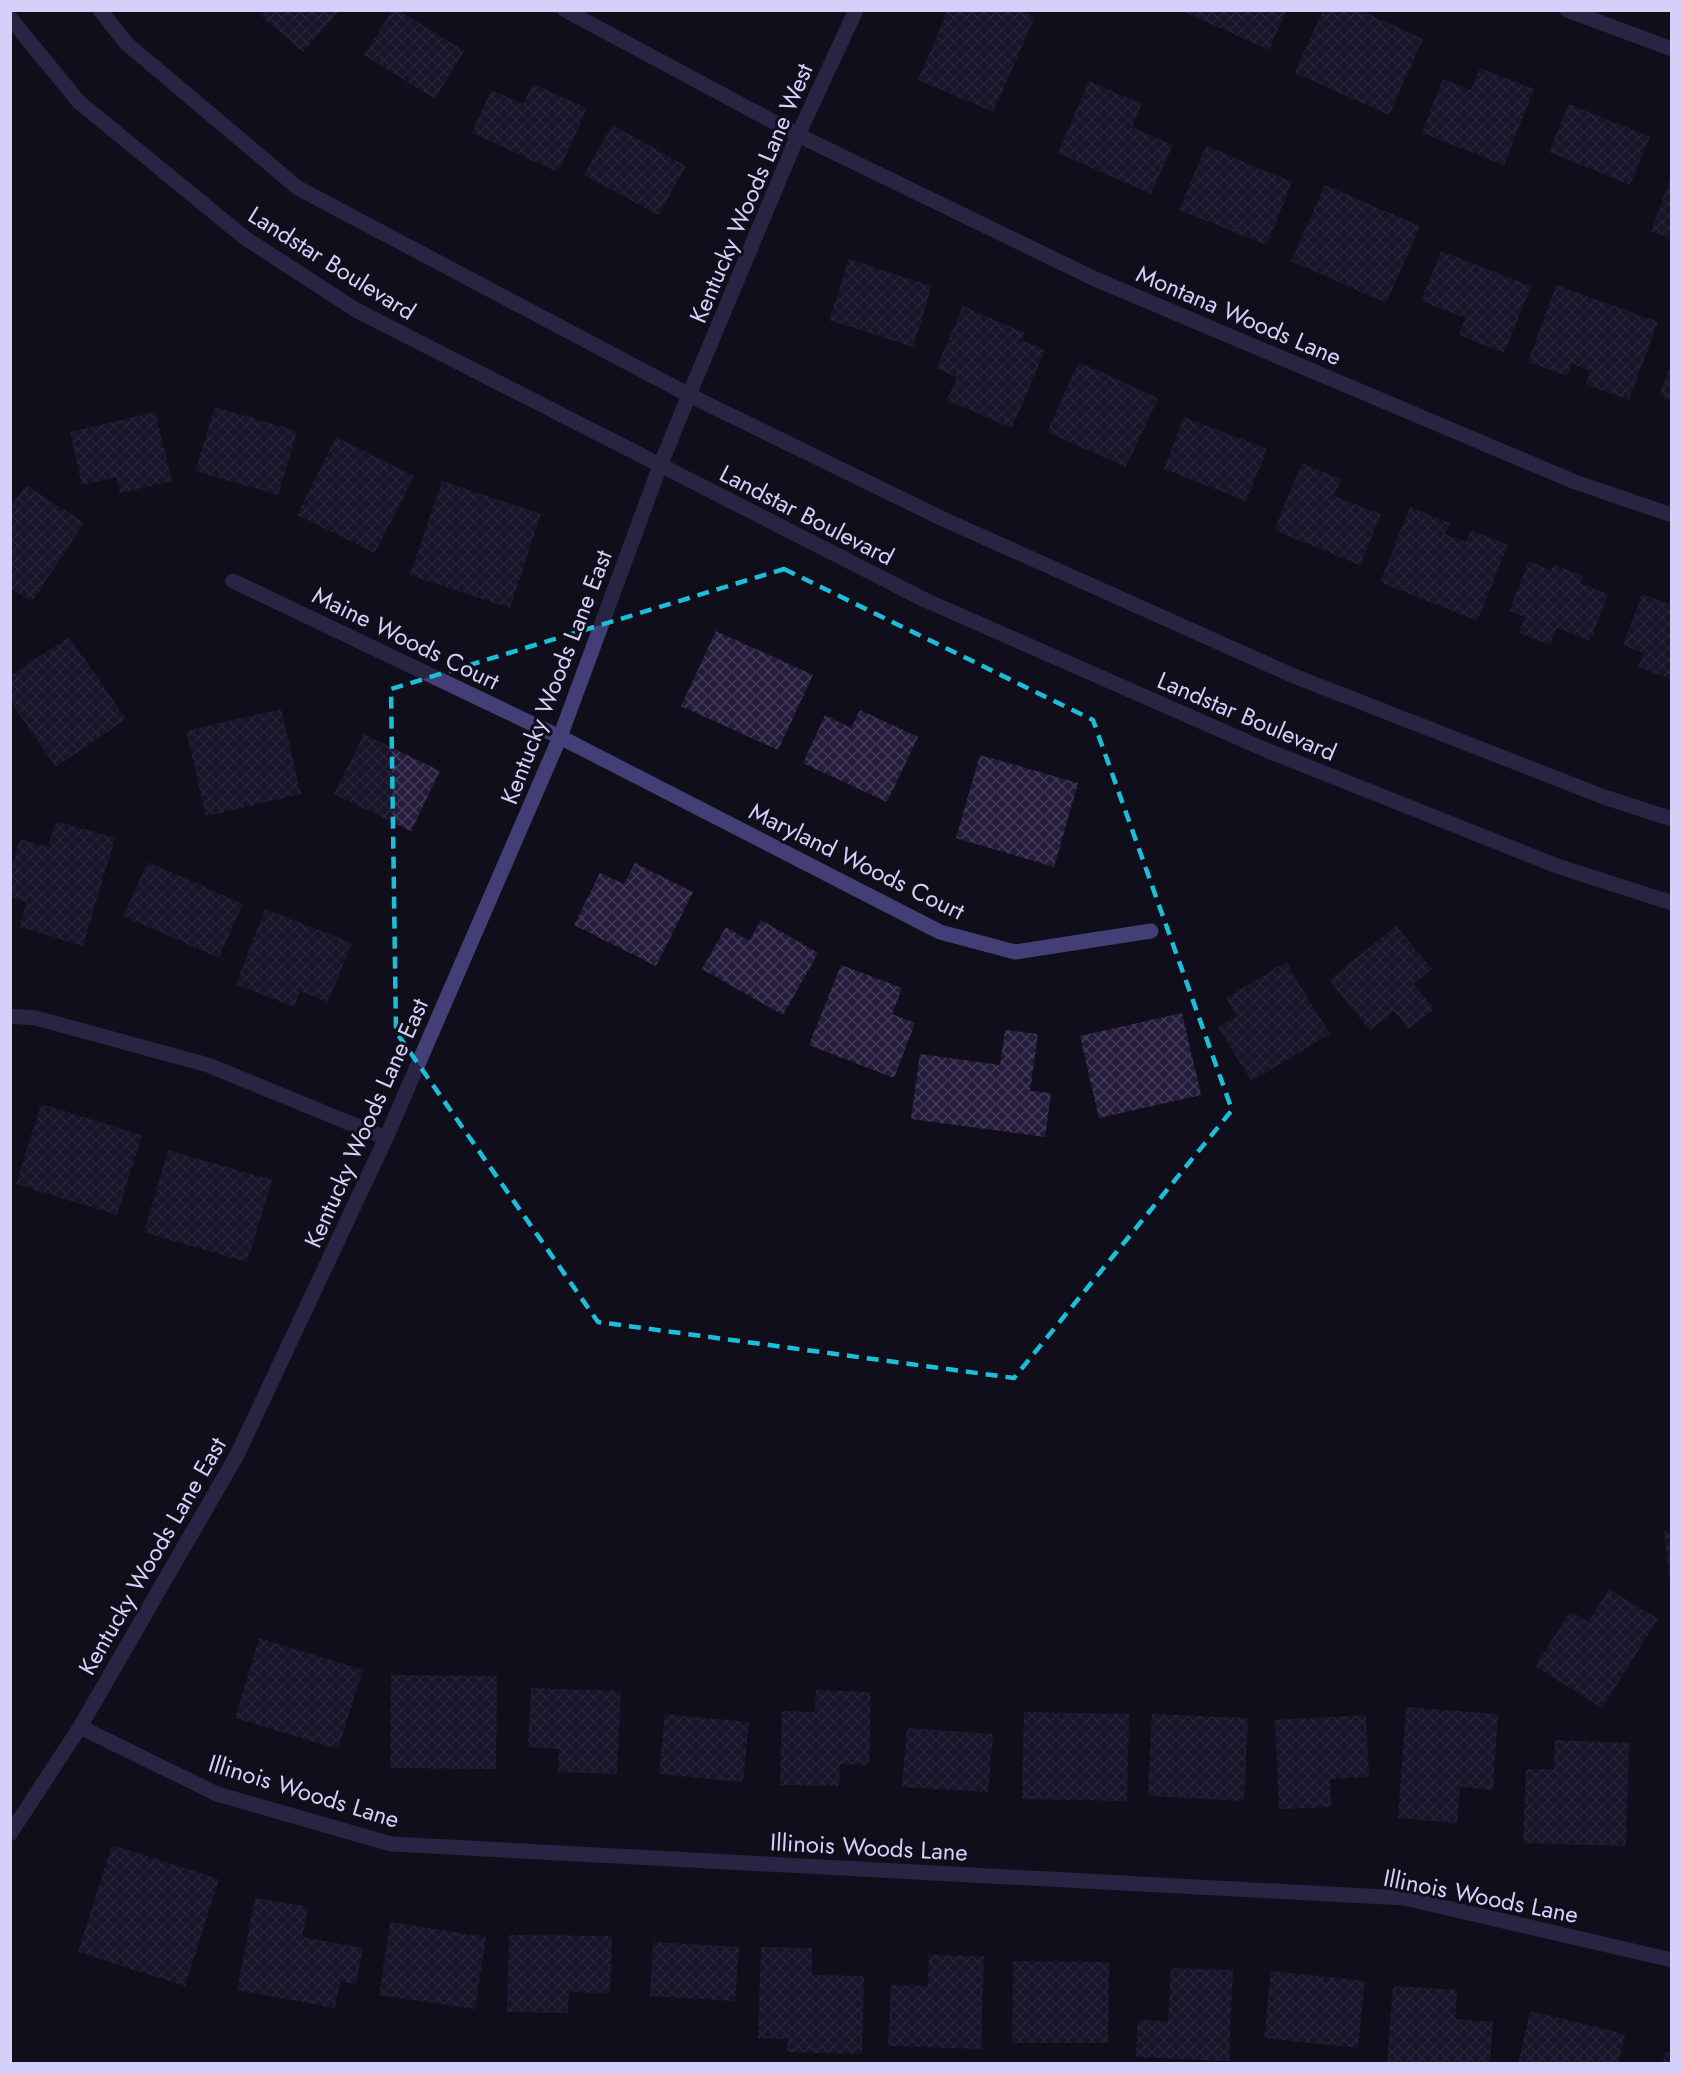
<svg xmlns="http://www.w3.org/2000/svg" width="1682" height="2074" font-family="Jost,sans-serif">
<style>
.building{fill:url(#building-cross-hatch)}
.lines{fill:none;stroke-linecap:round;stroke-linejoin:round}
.minor{stroke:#433f76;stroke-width:15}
.marked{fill:none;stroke:#1cbfd9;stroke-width:4.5;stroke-dasharray:12 8;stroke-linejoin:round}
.labels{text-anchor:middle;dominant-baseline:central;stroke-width:6;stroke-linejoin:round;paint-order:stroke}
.street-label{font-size:24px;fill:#d6cff9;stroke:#110e1c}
</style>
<defs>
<pattern id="building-cross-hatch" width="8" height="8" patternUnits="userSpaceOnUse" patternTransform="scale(1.5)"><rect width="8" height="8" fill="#241c3b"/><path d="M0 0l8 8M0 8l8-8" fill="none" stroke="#433c58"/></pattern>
</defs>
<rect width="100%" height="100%" fill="#110e1c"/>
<g class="building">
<polygon points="267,10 340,10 303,52 261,16"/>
<polygon points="392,10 398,10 464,51 435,99 364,55"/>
<polygon points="948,10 1020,10 1035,17 993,112 918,80"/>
<polygon points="1186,10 1287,10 1269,50 1185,12"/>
<polygon points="1323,10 1360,10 1423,39 1389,115 1295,73"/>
<polygon points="1480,68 1534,89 1504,165 1422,133 1443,79 1471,90"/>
<polygon points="1089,81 1142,104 1132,127 1173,145 1151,194 1058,153"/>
<polygon points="533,84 587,108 558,172 472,133 491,90 523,104"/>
<polygon points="1569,104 1650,137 1630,185 1549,152"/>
<polygon points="612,125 686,166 658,215 584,175"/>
<polygon points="1206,146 1292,182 1267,245 1179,210"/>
<polygon points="1672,173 1672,238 1651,232"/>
<polygon points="1325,185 1420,226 1386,303 1291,261"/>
<polygon points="1441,251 1531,286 1504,353 1459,335 1465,318 1421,301"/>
<polygon points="849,259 932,286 913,347 829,320"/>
<polygon points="1556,285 1658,322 1629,400 1586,384 1590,371 1571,363 1567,376 1528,362"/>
<polygon points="963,306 1025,333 1022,340 1045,350 1012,428 947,400 957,377 936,368"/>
<polygon points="1079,362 1158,398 1126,467 1047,432"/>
<polygon points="1671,365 1672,365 1672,401 1659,396"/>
<polygon points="215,407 297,431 278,495 195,471"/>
<polygon points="155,412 172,481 120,493 116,477 82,485 70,432"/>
<polygon points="1184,417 1267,449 1246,501 1164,469"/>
<polygon points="336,437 414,476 375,553 297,515"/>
<polygon points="1302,463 1341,479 1334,496 1381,514 1360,565 1274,530"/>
<polygon points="442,481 541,514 510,608 410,575"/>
<polygon points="26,485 84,523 32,602 10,588 10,508"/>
<polygon points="1410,507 1450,523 1445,534 1466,542 1471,530 1508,545 1477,621 1380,582"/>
<polygon points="1529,561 1551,570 1553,564 1583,576 1580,583 1608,594 1590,641 1557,628 1550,645 1519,633 1525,617 1509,611"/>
<polygon points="1642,594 1672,605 1671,679 1638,667 1643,653 1623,645"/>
<polygon points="716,631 813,675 778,750 681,706"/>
<polygon points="69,637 126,719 56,767 10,701 10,676"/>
<polygon points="281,709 301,794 206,816 186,731"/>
<polygon points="860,710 918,737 887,802 803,763 825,715 851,728"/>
<polygon points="364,734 440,771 411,831 334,794"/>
<polygon points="980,755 1078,783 1054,867 956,838"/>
<polygon points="56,821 115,838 83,946 19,927 27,902 10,897 10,872 20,839 48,847"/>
<polygon points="148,862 243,904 219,958 123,916"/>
<polygon points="635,863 693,892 656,966 574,925 600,873 624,884"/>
<polygon points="265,909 352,943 328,1002 300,991 294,1007 236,984"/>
<polygon points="761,920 818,953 783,1015 702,969 726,927 749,941"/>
<polygon points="1396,926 1432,969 1414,984 1434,1009 1409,1029 1394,1011 1370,1030 1329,980"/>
<polygon points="1286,962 1330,1034 1251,1081 1218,1027 1237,1016 1226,998"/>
<polygon points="841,965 902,988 892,1014 915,1023 894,1078 809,1045"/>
<polygon points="1182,1013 1201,1095 1099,1118 1080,1036"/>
<polygon points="1005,1030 1038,1034 1030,1091 1051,1093 1045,1137 911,1119 920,1054 1000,1065"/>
<polygon points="41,1104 142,1135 117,1215 16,1184"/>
<polygon points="168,1150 272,1180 247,1262 144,1232"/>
<polygon points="1672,1530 1672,1580 1670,1580 1664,1531"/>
<polygon points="1609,1589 1658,1619 1602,1708 1535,1666 1570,1611 1588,1622"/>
<polygon points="259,1638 363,1670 338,1749 235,1718"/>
<polygon points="391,1675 497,1676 496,1769 390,1768"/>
<polygon points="531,1688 621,1691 617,1774 558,1772 559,1749 528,1747"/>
<polygon points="816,1690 871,1692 869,1765 840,1764 839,1786 780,1785 782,1711 815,1712"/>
<polygon points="1406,1707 1498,1714 1493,1790 1460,1787 1457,1823 1398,1818"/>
<polygon points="1024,1712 1129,1714 1127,1801 1022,1799"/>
<polygon points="665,1714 749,1722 743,1782 659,1774"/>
<polygon points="1152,1714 1248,1718 1244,1801 1148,1796"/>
<polygon points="1366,1715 1369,1777 1330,1779 1331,1807 1279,1809 1275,1720"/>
<polygon points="907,1728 993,1734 988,1792 902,1787"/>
<polygon points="1555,1740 1629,1743 1626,1846 1523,1843 1526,1769 1554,1769"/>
<polygon points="112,1845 219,1879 185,1986 78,1952"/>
<polygon points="255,1898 308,1907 302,1937 363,1948 356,1984 340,1981 335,2008 237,1990"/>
<polygon points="390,1922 486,1937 475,2009 379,1995"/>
<polygon points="509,1935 612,1936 610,1993 569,1992 568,2013 507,2012"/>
<polygon points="653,1942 739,1947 735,2001 650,1996"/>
<polygon points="761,1947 812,1948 812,1975 864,1976 862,2054 787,2052 788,2039 758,2038"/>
<polygon points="929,1955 984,1956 981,2049 888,2046 891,1985 928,1986"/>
<polygon points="1013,1961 1109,1962 1108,2043 1012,2043"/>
<polygon points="1171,1968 1233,1970 1229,2061 1136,2057 1138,2020 1168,2021"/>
<polygon points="1271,1971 1365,1981 1358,2048 1264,2038"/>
<polygon points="1393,1986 1457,1990 1455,2019 1493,2022 1490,2064 1387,2064"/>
<polygon points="1530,2011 1625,2034 1618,2064 1518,2064"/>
<polygon points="1666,2052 1672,2054 1672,2064 1662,2064"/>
</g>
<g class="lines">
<g class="minor">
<polyline points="100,10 126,43 298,188 689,395 943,519 1294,676 1604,797 1672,819"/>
<polyline points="565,10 798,135 1095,279 1575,482 1672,515"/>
<polyline points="1567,10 1672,49"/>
<polyline points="10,18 79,102 245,238 356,310 925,600 1266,750 1557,866 1672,903"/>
<polyline points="233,581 560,737 940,932 1015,952 1151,931"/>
<polyline points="10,1016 36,1018 208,1065 386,1138"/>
<polyline points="80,1727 217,1794 391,1844 1404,1898 1672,1960"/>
<polyline points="10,1834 80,1727 237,1455 386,1138 560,737 660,466 689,395 798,135 856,10"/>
</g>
</g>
<path d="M0 0H1682V2074H0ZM 784,569 L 1093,720 L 1232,1110 L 1014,1378 L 598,1322 L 396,1032 L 391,689 Z" fill="#110e1c" fill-opacity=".55" fill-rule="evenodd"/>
<path class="marked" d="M 784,569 L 1093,720 L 1232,1110 L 1014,1378 L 598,1322 L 396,1032 L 391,689 Z"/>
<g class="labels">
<g class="street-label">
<text transform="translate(751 193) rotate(-67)">Kentucky Woods Lane West</text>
<text transform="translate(332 263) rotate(32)">Landstar Boulevard</text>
<text transform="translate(1239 315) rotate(23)">Montana Woods Lane</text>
<text transform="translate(807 515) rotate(27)">Landstar Boulevard</text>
<text transform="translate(406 638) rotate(26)">Maine Woods Court</text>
<text transform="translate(556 677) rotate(-69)">Kentucky Woods Lane East</text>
<text transform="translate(1247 716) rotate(23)">Landstar Boulevard</text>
<text transform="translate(857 861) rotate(26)">Maryland Woods Court</text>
<text transform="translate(366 1123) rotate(-66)">Kentucky Woods Lane East</text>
<text transform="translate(152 1556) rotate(-60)">Kentucky Woods Lane East</text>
<text transform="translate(304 1791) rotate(17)">Illinois Woods Lane</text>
<text transform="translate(869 1847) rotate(3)">Illinois Woods Lane</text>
<text transform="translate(1481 1896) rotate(11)">Illinois Woods Lane</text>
</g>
</g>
<rect width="1682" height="2074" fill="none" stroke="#d6cff9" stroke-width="24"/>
</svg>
